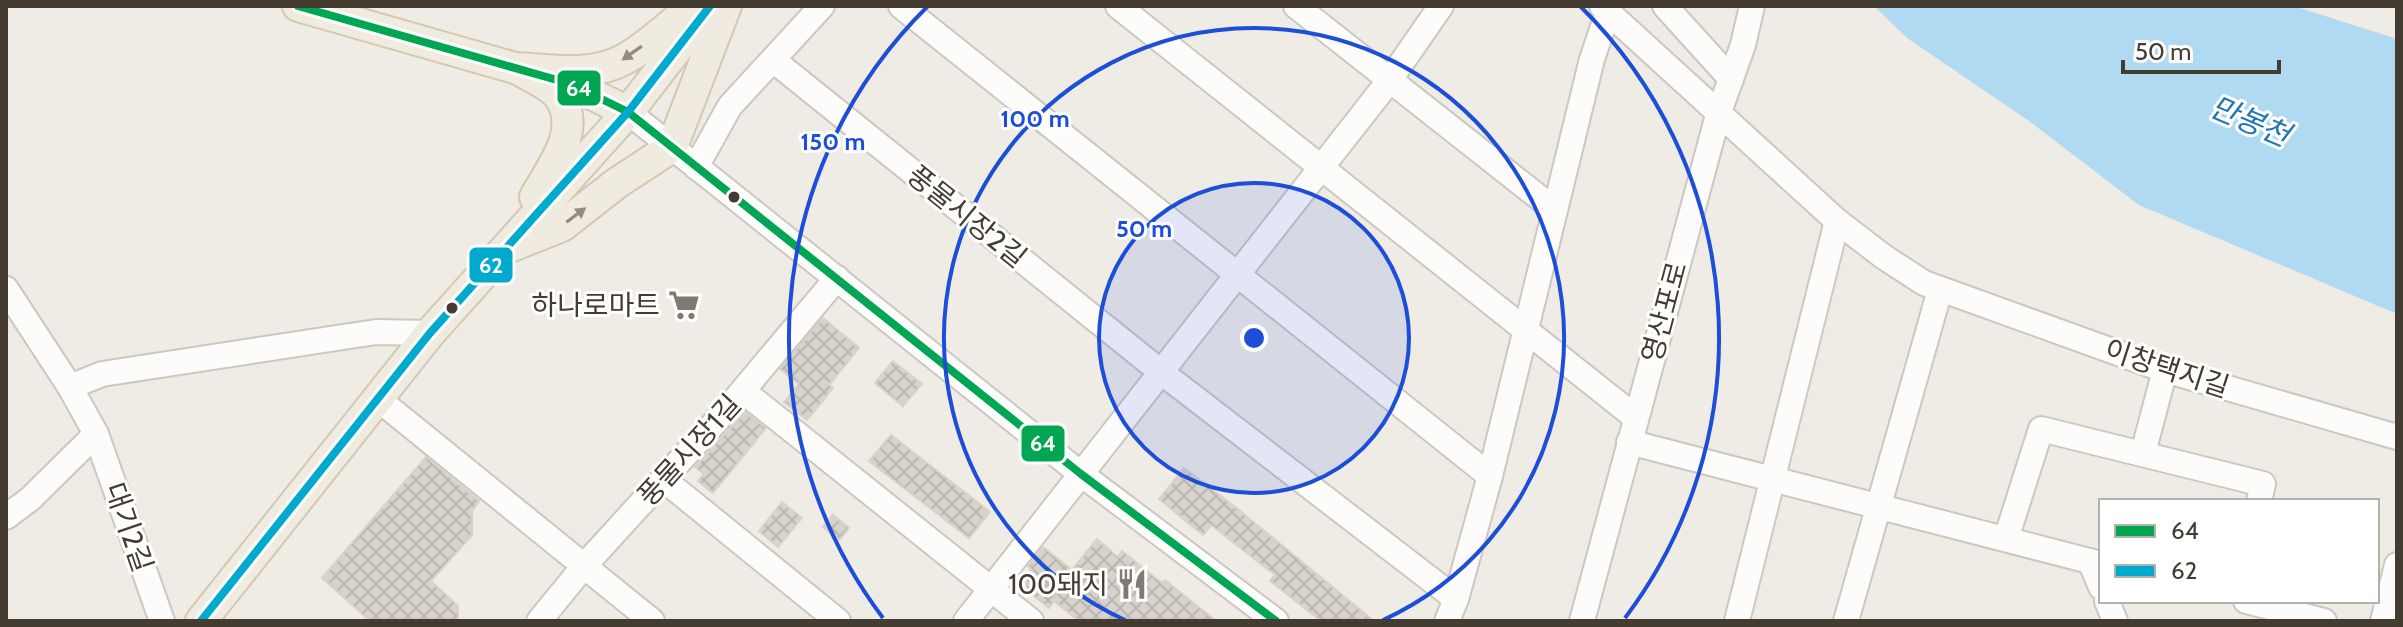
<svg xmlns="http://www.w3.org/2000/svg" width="2403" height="627" font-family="Cabin,'Noto Sans KR',sans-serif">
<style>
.water{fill:#b0daf2}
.building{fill:url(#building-cross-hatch);stroke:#d7d3cb;stroke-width:2}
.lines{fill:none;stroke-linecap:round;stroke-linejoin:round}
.minor-casing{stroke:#cbc8c1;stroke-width:28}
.major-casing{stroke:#d3c8b0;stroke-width:34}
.minor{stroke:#fdfcfb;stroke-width:24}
.major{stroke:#f0ebe1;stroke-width:30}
.bus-1-casing{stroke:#fff;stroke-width:14}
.bus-2-casing{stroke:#fff;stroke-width:14}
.bus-1{stroke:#00a651;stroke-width:8}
.bus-2{stroke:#00a9ce;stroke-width:8}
.oneway{fill:#918b80}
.ring{fill:none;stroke:#1d4ed8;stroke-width:4}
.bus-dot{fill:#443c31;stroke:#fff;stroke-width:3}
.labels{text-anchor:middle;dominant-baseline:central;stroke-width:6;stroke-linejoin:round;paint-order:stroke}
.street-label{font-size:28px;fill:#443c31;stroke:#fff}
.poi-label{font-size:28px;fill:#443c31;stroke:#fff;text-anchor:end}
.water-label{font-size:30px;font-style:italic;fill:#1f78b2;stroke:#fff}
.centre{fill:#1d4ed8;stroke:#fff;stroke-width:4}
.ring-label{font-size:24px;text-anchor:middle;font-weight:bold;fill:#1d4ed8;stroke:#fff;stroke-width:6;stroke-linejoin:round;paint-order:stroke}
.line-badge{stroke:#fff;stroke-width:3}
.badge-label{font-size:22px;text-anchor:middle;font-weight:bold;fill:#fff}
</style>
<defs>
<pattern id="building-cross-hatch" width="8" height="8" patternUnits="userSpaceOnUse" patternTransform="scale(2)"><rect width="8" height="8" fill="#d7d3cc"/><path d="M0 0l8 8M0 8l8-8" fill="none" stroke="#bab6b0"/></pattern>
</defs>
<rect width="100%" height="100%" fill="#efece5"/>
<polygon class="water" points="1874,6 2294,6 2397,39 2397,314 2139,205 2029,121 1907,38"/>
<g class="building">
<polygon points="823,318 859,348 829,385 833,388 807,420 784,402 799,384 780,369"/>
<polygon points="893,361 922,384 903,406 875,383"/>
<polygon points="745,412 766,428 713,493 698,481 704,474 695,467"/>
<polygon points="891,435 990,512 969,538 869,461"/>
<polygon points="426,457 479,501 472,511 472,535 431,581 458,606 458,621 370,621 322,578"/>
<polygon points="1184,468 1234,506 1374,621 1321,621 1270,581 1275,575 1211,525 1203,535 1159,499"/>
<polygon points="782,502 802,518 778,547 759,531"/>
<polygon points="833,515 849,528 839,540 823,527"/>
<polygon points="1097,539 1118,557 1122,551 1162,583 1165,580 1216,621 1079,621 1054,601 1049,608 1019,584 1031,569 1028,566 1043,547 1072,570"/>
</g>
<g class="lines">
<defs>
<g id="minor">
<polyline points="901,6 1490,476"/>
<polyline points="1118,6 1635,417"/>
<polyline points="1296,6 1555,210"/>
<polyline points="1665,6 1731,79"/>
<polyline points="1608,12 1837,221 1884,257 1924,283 2165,370 2397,437"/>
<polyline points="773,60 1161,372 1456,599"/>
<polyline points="628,112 1081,474 1276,621"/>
<polyline points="696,167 730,106 822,6"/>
<polyline points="6,289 70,387 96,434 162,621"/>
<polyline points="70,387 102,374 376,332 430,333"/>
<polyline points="743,391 1031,621"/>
<polyline points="378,399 652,621"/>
<polyline points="1629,442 2101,564"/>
<polyline points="2143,453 2165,370"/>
<polyline points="663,479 838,621"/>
<polyline points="6,517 30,499 96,434"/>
<polyline points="2006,539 2041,429 2263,484 2259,501"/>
<polyline points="2090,561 2101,587"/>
<polyline points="2107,601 2115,621"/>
<polyline points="2246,601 2324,621"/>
<polyline points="539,621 584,566 729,407 837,278"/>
<polyline points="966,621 1389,81 1441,6"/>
<polyline points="1447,621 1456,599 1490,476 1592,59 1608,12 1602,6"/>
<polyline points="1582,621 1718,115 1743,45 1752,6"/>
<polyline points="1737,621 1837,221"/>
<polyline points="1846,621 1940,290"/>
<polyline points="2383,621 2397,565"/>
</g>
<g id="major">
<polyline points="298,6 571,84 628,112"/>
<path d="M 535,197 C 551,168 584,128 558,95 C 549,84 529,76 516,68 C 550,70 591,77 623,60 C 648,47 671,23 694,6"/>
<polyline points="512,246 562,226 617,183 672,147 726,6"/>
<polyline points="201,621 430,333 628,112 710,6"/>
</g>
</defs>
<use href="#minor" class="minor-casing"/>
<use href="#major" class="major-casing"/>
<use href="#minor" class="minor"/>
<use href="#major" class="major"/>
<defs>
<polyline id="bus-1" points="298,6 571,84 628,112 1081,474 1276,621"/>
<polyline id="bus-2" points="201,621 430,333 628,112 710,6"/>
</defs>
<use href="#bus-1" class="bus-1-casing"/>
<use href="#bus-2" class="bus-2-casing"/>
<use href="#bus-1" class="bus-1"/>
<use href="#bus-2" class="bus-2"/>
</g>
<defs><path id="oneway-solid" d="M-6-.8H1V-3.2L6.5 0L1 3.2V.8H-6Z" transform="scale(2)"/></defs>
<g class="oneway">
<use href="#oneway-solid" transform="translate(632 53) rotate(145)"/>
<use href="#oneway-solid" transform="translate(576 215) rotate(-37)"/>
</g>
<circle cx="1254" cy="338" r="155" fill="#1d4ed8" fill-opacity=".12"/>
<g class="ring">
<circle cx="1254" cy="338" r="155"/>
<path d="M1125 620A310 310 0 1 1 1383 620"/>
<path d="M883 618A465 465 0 0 1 928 6M1580 6A465 465 0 0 1 1625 618"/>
</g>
<defs>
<symbol id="supermarket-bare" viewBox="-9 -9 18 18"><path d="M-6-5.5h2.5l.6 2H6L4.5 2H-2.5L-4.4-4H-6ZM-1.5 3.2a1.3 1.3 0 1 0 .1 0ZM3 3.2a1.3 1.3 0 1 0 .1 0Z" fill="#807a70" stroke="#fff" stroke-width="2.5" paint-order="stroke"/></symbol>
<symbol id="restaurant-bare" viewBox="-9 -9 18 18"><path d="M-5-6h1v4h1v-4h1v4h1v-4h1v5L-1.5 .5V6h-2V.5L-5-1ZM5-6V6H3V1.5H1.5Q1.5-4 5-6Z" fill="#807a70" stroke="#fff" stroke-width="2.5" paint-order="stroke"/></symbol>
</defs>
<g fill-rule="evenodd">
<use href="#supermarket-bare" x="662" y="283" width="44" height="44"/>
<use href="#restaurant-bare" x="1110" y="562" width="44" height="44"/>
</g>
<g class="bus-dot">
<circle cx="734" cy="197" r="7"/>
<circle cx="452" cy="308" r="7"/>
</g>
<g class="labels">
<g class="street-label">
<text transform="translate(967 216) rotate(39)">풍물시장2길</text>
<text transform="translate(1664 312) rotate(-75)">영산포로</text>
<text transform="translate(2167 368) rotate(18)">이창택지길</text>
<text transform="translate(689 450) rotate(-48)">풍물시장1길</text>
<text transform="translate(129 527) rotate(71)">대기2길</text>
</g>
<g class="poi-label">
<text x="660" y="305">하나로마트</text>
<text x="1108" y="584">100돼지</text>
</g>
<g class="water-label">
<text transform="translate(2250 121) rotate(23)">만봉천</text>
</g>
</g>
<circle cx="1254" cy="338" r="12" class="centre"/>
<g class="ring-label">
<text x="1035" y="127">100 m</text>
<text x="833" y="150">150 m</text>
<text x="1144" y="237">50 m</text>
</g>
<g class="line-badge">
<rect x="556" y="69" width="46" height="38" rx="8" fill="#00a651"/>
<rect x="468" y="246" width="46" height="38" rx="8" fill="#00a9ce"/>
<rect x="1020" y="424" width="46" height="39" rx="8" fill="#00a651"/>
</g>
<g class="badge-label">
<text x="579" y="96">64</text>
<text x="491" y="273">62</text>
<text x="1043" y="451">64</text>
</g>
<rect width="2403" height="627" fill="none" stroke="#443c31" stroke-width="16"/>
<rect x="2099" y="499" width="280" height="104" fill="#ffffff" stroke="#b4b1ad" stroke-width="2"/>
<rect x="2115" y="525" width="40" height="12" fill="#00a651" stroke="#b4b1ad" stroke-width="2"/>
<text x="2171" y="539" font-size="24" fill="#443c31">64</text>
<rect x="2115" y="565" width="40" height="12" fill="#00a9ce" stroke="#b4b1ad" stroke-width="2"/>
<text x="2171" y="579" font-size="24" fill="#443c31">62</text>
<path d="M2123 60v12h156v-12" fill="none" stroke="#443c31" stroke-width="4"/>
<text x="2135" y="60" font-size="24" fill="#443c31" stroke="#ffffff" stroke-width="6" paint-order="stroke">50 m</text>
</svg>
